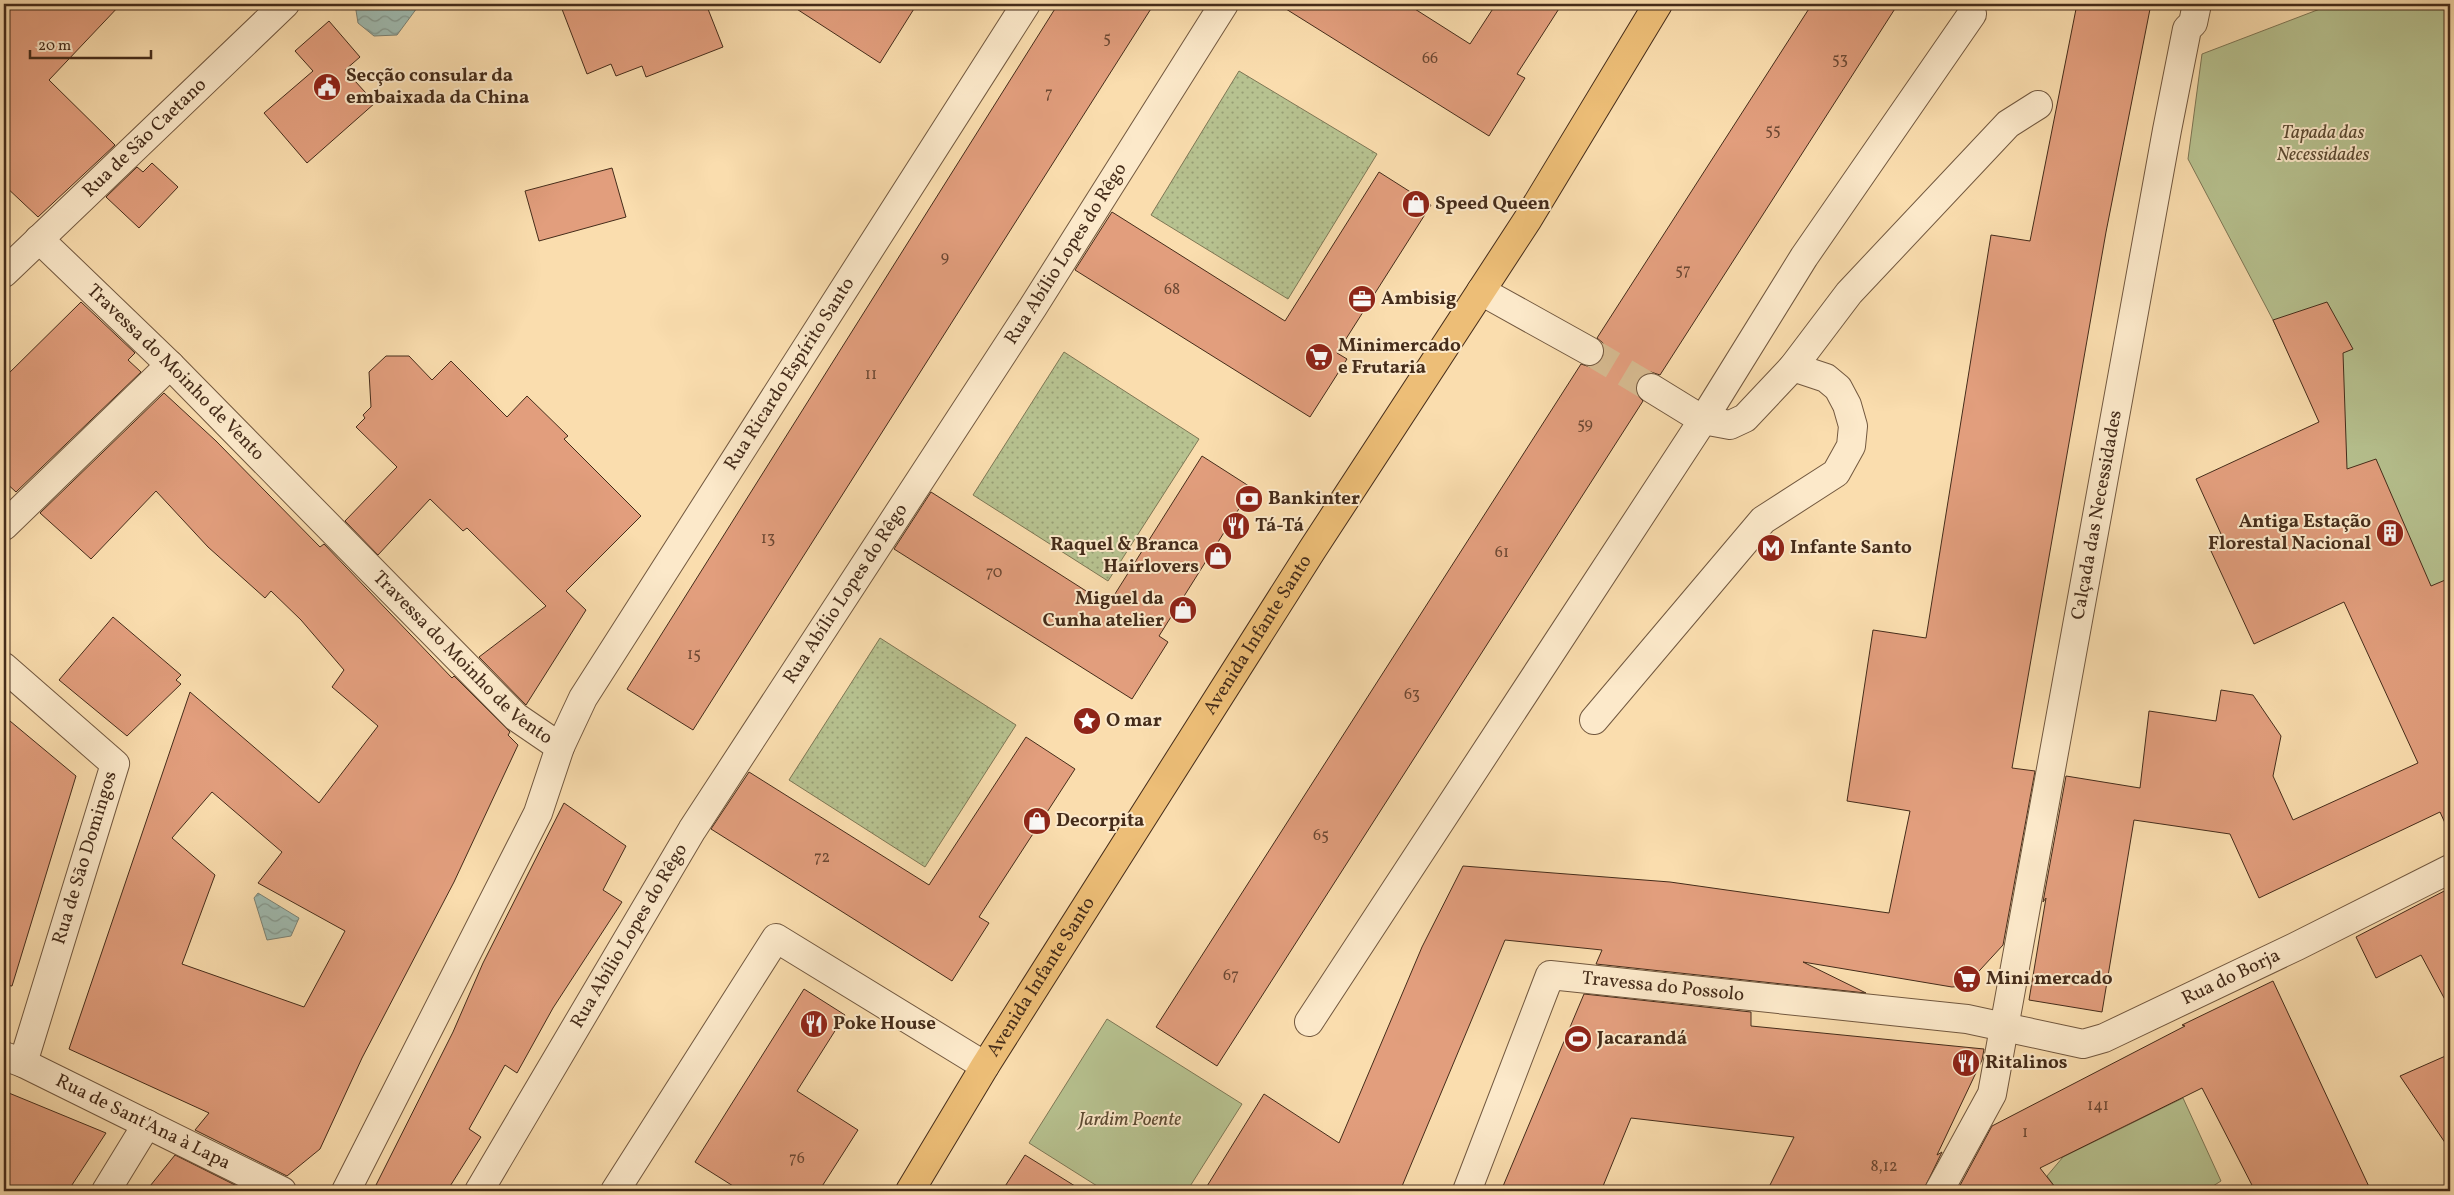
<svg xmlns="http://www.w3.org/2000/svg" width="2454" height="1195" font-family="Vollkorn,serif">
<style>
.grass{fill:url(#grass-dots);stroke:#7e7755}
.green{fill:#b7c290;stroke:#7e7755}
.water{fill:url(#water-waves);stroke:#7b8275}
.building{fill:#e29e7d;stroke:#452c1a;fill-rule:evenodd}
.lines{fill:none;stroke-linecap:round;stroke-linejoin:round}
.minor-tunnel{stroke:#d6ba90;stroke-width:28;stroke-dasharray:28 14;stroke-linecap:butt}
.minor-casing{stroke:#72583f;stroke-width:30}
.major-casing{stroke:#452c1a;stroke-width:30}
.minor{stroke:#fce9ca;stroke-width:28}
.major{stroke:#edbe77;stroke-width:28}
.labels{text-anchor:middle;dominant-baseline:central;stroke-width:4;stroke-linejoin:round;paint-order:stroke}
.number-label{font-size:16px;fill:#6c4833}
.poi-label{font-size:19px;font-weight:bold;fill:#452c1a;stroke:#fce9ca;text-anchor:start}
.park-label{font-size:19px;font-style:italic;fill:#5c4a32;stroke:#fce9ca}
.street-label{font-size:19px;fill:#452c1a;stroke:#fce9ca}
</style>
<defs>
<pattern id="grass-dots" width="8" height="8" patternUnits="userSpaceOnUse" patternTransform="scale(1.25)"><rect width="8" height="8" fill="#b7c290"/><path d="M2 2h.1M6 6h.1" fill="none" stroke="#979e75" stroke-width="1.8" stroke-linecap="round"/></pattern>
<pattern id="water-waves" width="16" height="10" patternUnits="userSpaceOnUse" patternTransform="scale(1.25)"><rect width="16" height="10" fill="#9fbbb1"/><path d="M0 5q4-4 8 0t8 0" fill="none" stroke="#83988f"/></pattern>
</defs>
<rect width="100%" height="100%" fill="#faddae"/>
<filter id="stains"><feTurbulence type="fractalNoise" baseFrequency=".004" numOctaves="4"/><feColorMatrix values="0 0 0 0 .2 0 0 0 0 .09 0 0 0 0 .02 0 0 0 .5 -.17"/></filter>
<radialGradient id="worn" r=".72"><stop offset=".6" stop-color="#630" stop-opacity="0"/><stop offset="1" stop-color="#630" stop-opacity=".3"/></radialGradient>
<g class="grass">
<polygon points="1239,71 1377,154 1288,299 1151,215"/>
<polygon points="1064,352 1199,439 1108,581 973,495"/>
<polygon points="880,638 1016,725 925,867 789,780"/>
</g>
<g class="green">
<polygon points="2333,4 2450,4 2450,699 2273,320 2188,159 2202,54"/>
<polygon points="1107,1019 1242,1104 1187,1191 1105,1191 1029,1143"/>
<polygon points="2183,1098 2221,1181 2205,1191 2058,1191 2047,1176 2063,1157"/>
</g>
<g class="water">
<polygon points="355,4 444,4 442,7 417,8 397,35 374,36 358,23"/>
<polygon points="258,893 299,918 291,936 267,940 254,898"/>
</g>
<g class="building">
<polygon points="4,4 121,4 49,80 115,145 38,217 4,185"/>
<polygon points="560,4 706,4 723,47 646,77 642,66 616,76 611,64 587,74"/>
<polygon points="789,4 917,4 880,63"/>
<polygon points="1058,4 1154,4 693,730 627,689"/>
<polygon points="1278,4 1407,4 1470,44 1496,4 1562,4 1517,74 1525,78 1489,136"/>
<polygon points="1812,4 1898,4 1660,375 1651,372 1644,374 1638,379 1635,388 1638,396 1643,401 1217,1066 1156,1027 1581,364 1590,367 1597,365 1602,359 1605,350 1603,343 1597,338"/>
<polygon points="2077,4 2151,4 2106,232 2012,768 2035,771 2003,945 1969,982 1963,986 1952,987 1803,962 1866,993 1596,964 1602,950 1505,940 1400,1191 1204,1191 1264,1094 1339,1143 1422,947 1463,866 1670,882 1889,913 1910,811 1847,801 1873,630 1926,638 1991,235 2030,241"/>
<polygon points="329,21 360,57 345,70 375,103 307,163 264,113 313,71 295,51"/>
<polygon points="152,163 178,187 139,228 106,197 137,167 143,172"/>
<polygon points="612,168 626,217 539,241 525,191"/>
<polygon points="1379,172 1431,205 1337,353 1347,359 1310,417 1075,270 1112,212 1285,321"/>
<polygon points="81,302 135,353 128,360 141,372 16,492 4,481 4,378"/>
<polygon points="2327,302 2353,349 2343,353 2347,469 2376,459 2431,586 2450,578 2450,834 2440,812 2259,898 2230,834 2134,820 2102,1012 2029,1000 2046,898 2043,902 2066,776 2140,788 2149,711 2216,721 2221,690 2253,695 2281,736 2273,776 2293,820 2418,763 2344,602 2254,644 2211,551 2226,545 2196,479 2319,422 2273,320"/>
<polygon points="386,356 409,356 432,380 451,361 507,417 527,396 568,436 564,439 641,516 566,591 586,610 526,705 479,657 546,606 467,528 463,531 430,499 378,555 345,521 397,467 356,427 365,418 363,415 371,407 369,372"/>
<path d="M 164,393 L 216,441 L 320,547 L 324,544 L 452,678 L 454,676 L 510,732 L 508,735 L 518,745 L 454,882 L 362,1058 L 320,1149 L 287,1176 L 195,1130 L 209,1113 L 69,1049 L 190,692 L 319,803 L 378,726 L 332,687 L 344,670 L 301,620 L 271,591 L 265,598 L 208,547 L 156,491 L 91,559 L 40,513 ZM 212,792 L 282,852 L 258,883 L 345,931 L 304,1007 L 182,964 L 215,875 L 172,838 Z"/>
<polygon points="1202,456 1252,488 1159,636 1168,642 1132,699 894,549 931,492 1108,605"/>
<polygon points="113,617 181,675 176,680 181,684 127,736 59,680"/>
<polygon points="4,716 76,776 12,986 4,985"/>
<polygon points="1026,737 1075,769 979,917 989,923 952,981 711,829 749,772 929,885"/>
<polygon points="564,803 626,846 603,890 622,902 553,1008 517,1073 505,1065 469,1129 481,1137 447,1191 373,1191 453,1032 483,963"/>
<polygon points="2450,888 2450,1009 2421,955 2376,978 2356,937"/>
<polygon points="2273,981 2371,1191 2255,1191 2202,1088 2040,1168 2058,1191 1957,1191 1992,1126 2185,1026 2182,1025"/>
<polygon points="804,989 845,1015 797,1091 858,1130 819,1191 741,1191 695,1162"/>
<polygon points="1584,994 1751,1012 1751,1026 1984,1049 1982,1060 1937,1155 1942,1152 1923,1191 1767,1191 1794,1137 1631,1118 1601,1191 1501,1191"/>
<polygon points="2450,1054 2450,1150 2400,1076"/>
<polygon points="4,1091 106,1133 68,1191 17,1191 4,1186"/>
<polygon points="175,1155 247,1191 146,1191"/>
<polygon points="1025,1155 1083,1191 1002,1191"/>
</g>
<g class="lines">
<polyline class="minor-tunnel" points="1589,351 1651,388"/>
<defs>
<g id="minor">
<path id="s1" d="M 39,239 L 170,365 L 516,717 L 560,747"/>
<path id="s2" d="M 4,273 L 285,4"/>
<polyline points="1481,291 1589,351"/>
<polyline points="1793,367 1849,293 2008,124 2038,105"/>
<polyline points="4,526 170,365"/>
<polyline points="4,667 115,764 23,1063"/>
<polyline points="1594,720 1763,520 1836,473 1851,446 1853,426 1847,405 1838,388 1826,378 1793,367 1745,418 1730,425 1703,420 1651,388"/>
<polyline points="1309,1022 1703,420 1804,257 1972,14"/>
<path id="s3" d="M 4,1056 L 23,1063 L 282,1191"/>
<polyline points="106,1191 147,1124"/>
<path id="s4" d="M 346,1191 L 538,813 L 560,747 L 583,698 L 1026,4"/>
<path id="s5" d="M 479,1191 L 692,830 L 1033,307 L 1224,4"/>
<polyline points="615,1191 776,938 985,1066"/>
<path id="s6" d="M 1467,1191 L 1550,975 L 1967,1019 L 2083,1044 L 2104,1038 L 2297,946 L 2450,869"/>
<path id="s7" d="M 1939,1191 L 1992,1094 L 2167,130 L 2187,29 L 2193,23 L 2197,4"/>
</g>
<g id="major">
<path id="s8" d="M 910,1191 L 985,1066 L 1312,550 L 1528,219 L 1658,4"/>
</g>
</defs>
<use href="#minor" class="minor-casing"/>
<use href="#major" class="major-casing"/>
<use href="#minor" class="minor"/>
<use href="#major" class="major"/>
</g>
<defs>
<symbol id="civic-disc" viewBox="-11 -11 22 22"><circle r="9.5" fill="#8f2418" stroke="#fce9ca"/><path d="M-.6-6.5H3V-4.5H.6V-3L4-1V1h2V6H-6V1h2V-1L-.6-3ZM-1.2 2.5V6h2.4V2.5Z" fill="#fff"/></symbol>
<symbol id="shop-disc" viewBox="-11 -11 22 22"><circle r="9.5" fill="#8f2418" stroke="#fce9ca"/><path d="M-5-2.5h2.3a2.7 3.5 0 0 1 5.4 0H5L5.5 6h-11ZM-1.5-2.5h3a1.5 2.3 0 0 0-3 0Z" fill="#fff"/></symbol>
<symbol id="office-disc" viewBox="-11 -11 22 22"><circle r="9.5" fill="#8f2418" stroke="#fce9ca"/><path d="M-6-3h4V-5.5h4V-3h4V5H-6ZM-1-4.5V-3h2v-1.5ZM-6 0V1H6V0Z" fill="#fff"/></symbol>
<symbol id="supermarket-disc" viewBox="-11 -11 22 22"><circle r="9.5" fill="#8f2418" stroke="#fce9ca"/><path d="M-6-5.5h2.5l.6 2H6L4.5 2H-2.5L-4.4-4H-6ZM-1.5 3.2a1.3 1.3 0 1 0 .1 0ZM3 3.2a1.3 1.3 0 1 0 .1 0Z" fill="#fff"/></symbol>
<symbol id="bank-disc" viewBox="-11 -11 22 22"><circle r="9.5" fill="#8f2418" stroke="#fce9ca"/><path d="M-6-4H6V4H-6ZM0-2.3a2.3 2.3 0 1 0 0 4.6a2.3 2.3 0 1 0 0-4.6Z" fill="#fff"/></symbol>
<symbol id="restaurant-disc" viewBox="-11 -11 22 22"><circle r="9.5" fill="#8f2418" stroke="#fce9ca"/><path d="M-5-6h1v4h1v-4h1v4h1v-4h1v5L-1.5 .5V6h-2V.5L-5-1ZM5-6V6H3V1.5H1.5Q1.5-4 5-6Z" fill="#fff"/></symbol>
<symbol id="building-disc" viewBox="-11 -11 22 22"><circle r="9.5" fill="#8f2418" stroke="#fce9ca"/><path d="M-4-6H4V6H1V3H-1V6H-4ZM-2.5-4.3h1.7v1.8h-1.7ZM.8-4.3h1.7v1.8H.8ZM-2.5-1h1.7V.8h-1.7ZM.8-1h1.7V.8H.8Z" fill="#fff"/></symbol>
<symbol id="metro-disc" viewBox="-11 -11 22 22"><circle r="9.5" fill="#8f2418" stroke="#fce9ca"/><path d="M-5.5 5V-5H-3L0 0L3-5H5.5V5H3V-.5L0 4L-3-.5V5Z" fill="#fff"/></symbol>
<symbol id="sight-disc" viewBox="-11 -11 22 22"><circle r="9.5" fill="#8f2418" stroke="#fce9ca"/><path d="M0-6L1.8-2.2L6-1.7L2.9 1.2L3.7 5.4L0 3.3L-3.7 5.4L-2.9 1.2L-6-1.7L-1.8-2.2Z" fill="#fff"/></symbol>
<symbol id="stadium-disc" viewBox="-11 -11 22 22"><circle r="9.5" fill="#8f2418" stroke="#fce9ca"/><path d="M0-5a6.5 5 0 1 0 0 10a6.5 5 0 1 0 0-10ZM-3.5-1.8h7v3.6h-7Z" fill="#fff"/></symbol>
</defs>
<g fill-rule="evenodd">
<use href="#civic-disc" x="311" y="71" width="32" height="32"/>
<use href="#shop-disc" x="1400" y="188" width="32" height="32"/>
<use href="#office-disc" x="1346" y="283" width="32" height="32"/>
<use href="#supermarket-disc" x="1303" y="341" width="32" height="32"/>
<use href="#bank-disc" x="1233" y="483" width="32" height="32"/>
<use href="#restaurant-disc" x="1220" y="510" width="32" height="32"/>
<use href="#building-disc" x="2374" y="517" width="32" height="32"/>
<use href="#metro-disc" x="1755" y="532" width="32" height="32"/>
<use href="#shop-disc" x="1202" y="540" width="32" height="32"/>
<use href="#shop-disc" x="1167" y="594" width="32" height="32"/>
<use href="#sight-disc" x="1071" y="705" width="32" height="32"/>
<use href="#shop-disc" x="1021" y="805" width="32" height="32"/>
<use href="#supermarket-disc" x="1951" y="963" width="32" height="32"/>
<use href="#restaurant-disc" x="798" y="1008" width="32" height="32"/>
<use href="#stadium-disc" x="1562" y="1023" width="32" height="32"/>
<use href="#restaurant-disc" x="1950" y="1047" width="32" height="32"/>
</g>
<g class="labels">
<g class="number-label">
<text x="1107" y="39">5</text>
<text x="1430" y="59">66</text>
<text x="1840" y="60">53</text>
<text x="1049" y="94">7</text>
<text x="1773" y="131">55</text>
<text x="945" y="258">9</text>
<text x="1683" y="271">57</text>
<text x="1172" y="290">68</text>
<text x="871" y="375">11</text>
<text x="1585" y="425">59</text>
<text x="768" y="539">13</text>
<text x="1502" y="553">61</text>
<text x="994" y="573">70</text>
<text x="694" y="655">15</text>
<text x="1412" y="695">63</text>
<text x="1321" y="836">65</text>
<text x="822" y="858">72</text>
<text x="1231" y="976">67</text>
<text x="2098" y="1106">141</text>
<text x="2025" y="1133">1</text>
<text x="797" y="1159">76</text>
<text x="1884" y="1167">8,12</text>
</g>
<g class="poi-label">
<text x="346" y="76">Secção consular da<tspan x="346" dy="22">embaixada da China</tspan></text>
<text x="1435" y="204">Speed Queen</text>
<text x="1381" y="299">Ambisig</text>
<text x="1338" y="346">Minimercado<tspan x="1338" dy="22">e Frutaria</tspan></text>
<text x="1268" y="499">Bankinter</text>
<text x="2371" y="522" text-anchor="end">Antiga Estação<tspan x="2371" dy="22">Florestal Nacional</tspan></text>
<text x="1255" y="526">Tá-Tá</text>
<text x="1199" y="545" text-anchor="end">Raquel &amp; Branca<tspan x="1199" dy="22">Hairlovers</tspan></text>
<text x="1790" y="548">Infante Santo</text>
<text x="1164" y="599" text-anchor="end">Miguel da<tspan x="1164" dy="22">Cunha atelier</tspan></text>
<text x="1106" y="721">O mar</text>
<text x="1056" y="821">Decorpita</text>
<text x="1986" y="979">Mini mercado</text>
<text x="833" y="1024">Poke House</text>
<text x="1597" y="1039">Jacarandá</text>
<text x="1985" y="1063">Ritalinos</text>
</g>
<g class="park-label">
<text x="2323" y="133">Tapada das<tspan x="2323" dy="22">Necessidades</tspan></text>
<text x="1130" y="1120">Jardim Poente</text>
</g>
<g class="street-label">
<text stroke="none"><textPath href="#s2" startOffset="195">Rua de São Caetano</textPath></text>
<text stroke="none"><textPath href="#s5" startOffset="1106">Rua Abílio Lopes do Rêgo</textPath></text>
<text stroke="none"><textPath href="#s1" startOffset="191">Travessa do Moinho de Vento</textPath></text>
<text stroke="none"><textPath href="#s4" startOffset="932">Rua Ricardo Espírito Santo</textPath></text>
<text stroke="none"><textPath href="#s7" startOffset="699">Calçada das Necessidades</textPath></text>
<text stroke="none"><textPath href="#s5" startOffset="701">Rua Abílio Lopes do Rêgo</textPath></text>
<text stroke="none"><textPath href="#s8" startOffset="656">Avenida Infante Santo</textPath></text>
<text stroke="none"><textPath href="#s1" startOffset="596">Travessa do Moinho de Vento</textPath></text>
<text transform="translate(85 858) rotate(-73)">Rua de São Domingos</text>
<text stroke="none"><textPath href="#s5" startOffset="296">Rua Abílio Lopes do Rêgo</textPath></text>
<text stroke="none"><textPath href="#s8" startOffset="251">Avenida Infante Santo</textPath></text>
<text stroke="none"><textPath href="#s6" startOffset="932">Rua do Borja</textPath></text>
<text stroke="none"><textPath href="#s6" startOffset="345">Travessa do Possolo</textPath></text>
<text stroke="none"><textPath href="#s3" startOffset="154">Rua de Sant'Ana à Lapa</textPath></text>
</g>
</g>
<rect width="2454" height="1195" fill="none" stroke="#faddae" stroke-width="20"/>
<rect x="5" y="5" width="2444" height="1185" fill="none" stroke="#452c1a" stroke-width="2.5"/>
<rect x="10" y="10" width="2434" height="1175" fill="none" stroke="#452c1a"/>
<path d="M30 50v8h121v-8" fill="none" stroke="#452c1a" stroke-width="2.5"/>
<text x="38" y="50" font-size="15" fill="#452c1a" stroke="#fce9ca" stroke-width="4" paint-order="stroke">20 m</text>
<rect width="100%" height="100%" filter="url(#stains)"/>
<rect width="100%" height="100%" fill="url(#worn)"/>
</svg>
